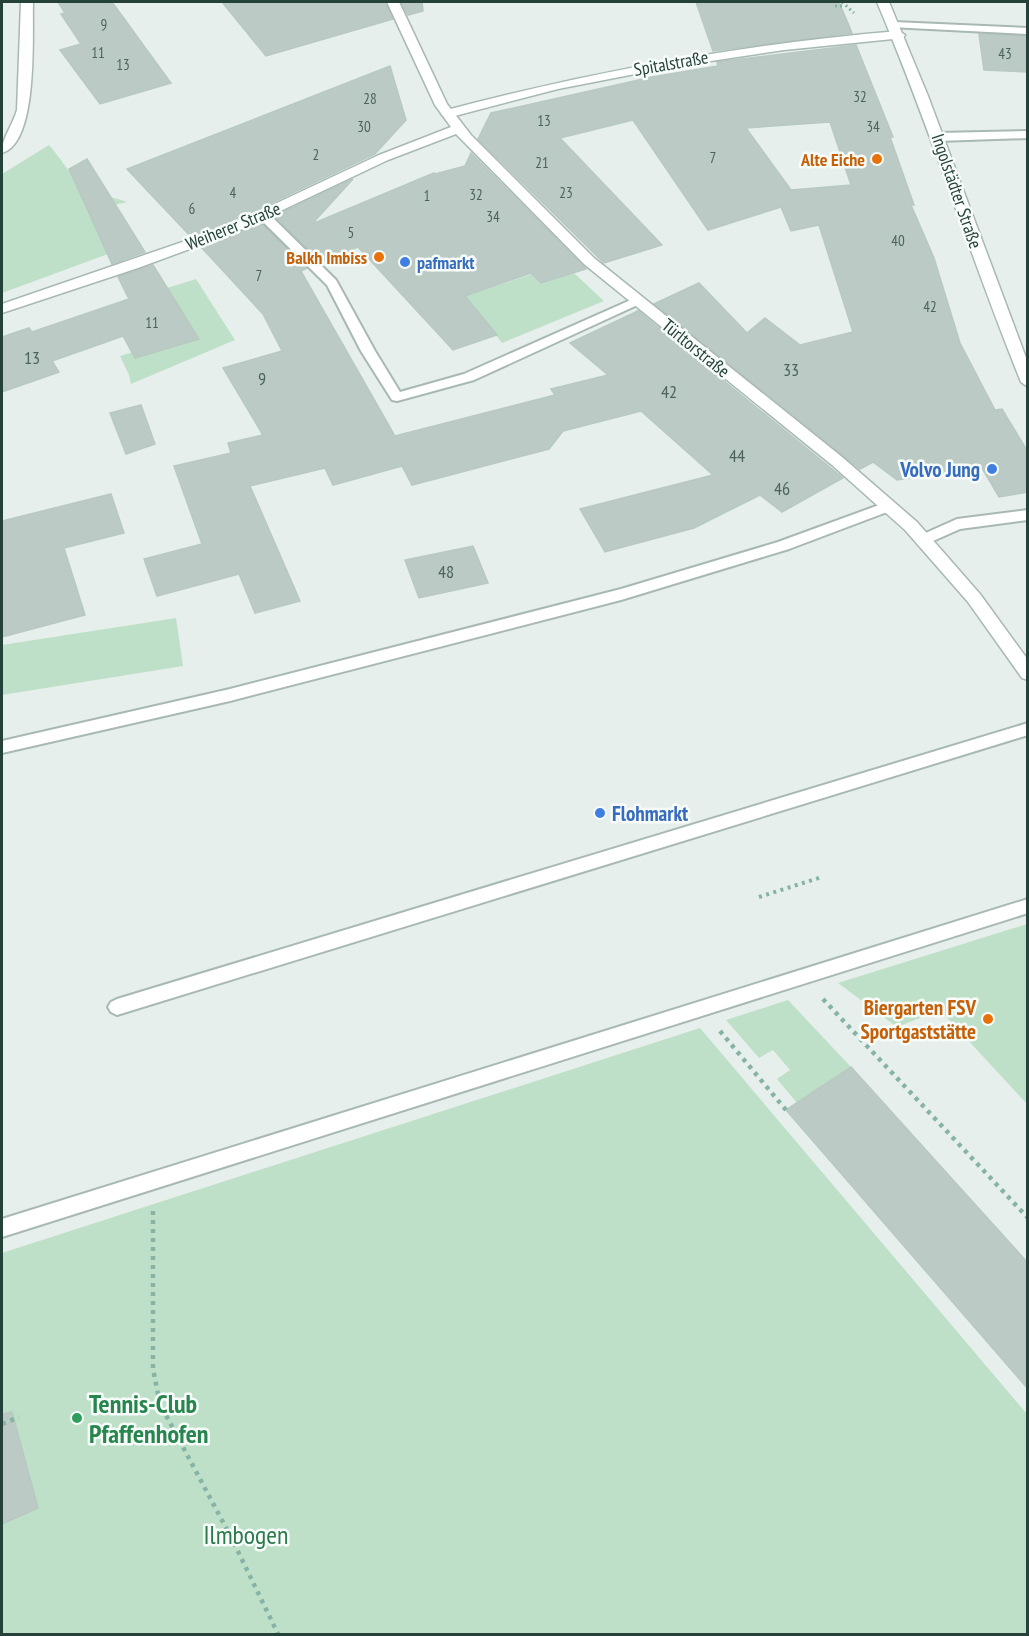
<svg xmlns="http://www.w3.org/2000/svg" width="1029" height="1636" font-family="'PT Sans Narrow',sans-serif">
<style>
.green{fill:#bfe0c8}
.building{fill:#bbcac4;stroke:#b8c9c2;stroke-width:1.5;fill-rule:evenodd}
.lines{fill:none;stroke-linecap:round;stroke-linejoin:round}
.service-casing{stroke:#a8b8b2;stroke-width:4}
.minor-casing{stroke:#a8b8b2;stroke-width:3}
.tertiary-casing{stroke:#a8b8b2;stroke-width:3}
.path-far2{stroke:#86b3a5;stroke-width:3;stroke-dasharray:2 3;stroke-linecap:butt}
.path-far1{stroke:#86b3a5;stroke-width:4;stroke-dasharray:3 4.5;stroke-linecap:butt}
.path{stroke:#86b3a5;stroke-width:4.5;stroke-dasharray:4 5;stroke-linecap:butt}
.service{fill:#fff;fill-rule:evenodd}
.minor{fill:#fff;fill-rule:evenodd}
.tertiary{fill:#fff;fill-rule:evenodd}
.food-dot{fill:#e8710a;stroke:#f7fbf9;stroke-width:2}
.shop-dot{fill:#3f7fe0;stroke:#f7fbf9;stroke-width:2}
.leisure-dot{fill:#2e9e5b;stroke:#f7fbf9;stroke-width:2}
.labels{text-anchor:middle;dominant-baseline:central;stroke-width:5;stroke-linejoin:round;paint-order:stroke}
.far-number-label{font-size:15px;fill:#4a645c}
.far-street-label{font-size:18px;fill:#24423a;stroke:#f7fbf9}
.far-food-label{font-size:18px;font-weight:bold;fill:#c56008;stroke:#f7fbf9;text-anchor:end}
.far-shop-label{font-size:18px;font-weight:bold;fill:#366cbe;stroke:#f7fbf9;text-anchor:start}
.number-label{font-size:18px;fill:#4a645c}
.shop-label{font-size:21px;font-weight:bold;fill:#366cbe;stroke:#f7fbf9;text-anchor:end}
.food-label{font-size:21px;font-weight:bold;fill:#c56008;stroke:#f7fbf9;text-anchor:end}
.near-leisure-label{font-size:26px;font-weight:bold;fill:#27864d;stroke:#f7fbf9;text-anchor:start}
.near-park-label{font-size:26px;fill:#2d7a4b;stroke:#f7fbf9}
</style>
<rect width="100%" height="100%" fill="#e6efeb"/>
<g class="green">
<path d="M 49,145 C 60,157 70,175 82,186 C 94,197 113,196 127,202 L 88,211 L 108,254 L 2,293 L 2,174 Z"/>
<polygon points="574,273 604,301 502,343 465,296 532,274 541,283"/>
<polygon points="196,279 235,340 131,384 129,375 120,356 159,344 198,339 167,288"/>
<polygon points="176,618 183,666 2,695 2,645"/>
<polygon points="1027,924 1027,1104 940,1010 897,1027 838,983"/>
<polygon points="788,1000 851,1067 797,1103 777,1079 790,1070 773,1050 759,1058 726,1020"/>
<polygon points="700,1028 1027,1414 1027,1634 2,1634 2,1253"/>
</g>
<g class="building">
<polygon points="58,2 112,2 171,83 100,104 60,50 81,44 61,14 65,13"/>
<polygon points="222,2 385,2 393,19 266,56"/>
<polygon points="401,2 422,2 423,11 408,15"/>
<polygon points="696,2 839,2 852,33 713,51"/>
<polygon points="979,34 1028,36 1028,72 984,70"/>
<path d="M 856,45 L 893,137 L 890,137 L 914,205 L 911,205 L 934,258 L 960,343 L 995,410 L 1002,409 L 1028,452 L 1028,492 L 999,497 L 982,468 L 897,480 L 873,462 L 860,469 L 654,304 L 699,283 L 747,333 L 765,318 L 800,345 L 853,332 L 819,225 L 791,231 L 781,207 L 708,230 L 633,120 L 560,138 L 662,245 L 604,263 L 478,139 L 491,113 L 652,77 L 718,66 L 717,62 ZM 830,122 L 851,185 L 791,190 L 746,128 Z"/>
<polygon points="390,66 406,120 375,154 225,225 191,237 127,169"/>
<polygon points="471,153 586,269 541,283 531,273 465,296 497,335 453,350 358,247 321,262 275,216 353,179 312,224 434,173 435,174 465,166"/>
<polygon points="87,159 145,252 112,264 69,169"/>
<polygon points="261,223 307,268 301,271 395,436 555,395 551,389 608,375 570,343 638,311 843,478 782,512 760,495 694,528 605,552 580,509 713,475 641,411 563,431 549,449 412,485 402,466 333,485 325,468 250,486 300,601 255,613 239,574 157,596 144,559 202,544 174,466 231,453 228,443 263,435 223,368 282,351 263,314 201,247"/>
<polygon points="153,265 199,339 135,358 123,336 52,361 59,372 2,392 2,337 29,328 32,332 129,299 118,277"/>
<polygon points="141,405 155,444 126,454 110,413"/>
<polygon points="111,494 124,533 64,548 85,615 2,637 2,521"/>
<polygon points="473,546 488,583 419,598 405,560"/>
<polygon points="851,1067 1028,1263 1028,1389 786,1110"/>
<polygon points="12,1412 38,1508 2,1524 2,1414"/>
</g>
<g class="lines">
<defs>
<g id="service">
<polygon points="894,22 1028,28 1028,34 890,27 890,23"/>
<polygon points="1028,131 1028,138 938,141 932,137 938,133"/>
<polygon points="263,211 267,212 336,280 375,351 400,392 464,374 633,299 643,299 644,302 474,380 397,401 392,400 361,351 327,285 259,218 259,212"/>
<polygon points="890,501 897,506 895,509 789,549 621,600 230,701 2,753 2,741 230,689 621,589 778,542"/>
<polygon points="1028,510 1028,520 960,529 924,545 917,540 919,536 957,519"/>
<polygon points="1028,723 1028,735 117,1015 111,1012 108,1007 111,1002 117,999"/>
<polygon points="1028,899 1028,913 2,1237 2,1219"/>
</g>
<g id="minor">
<path d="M 21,2 L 33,2 C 32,33 39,143 2,153 C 1,139 13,125 17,110 Z"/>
<path d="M 899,31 L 905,35 L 903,38 L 784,50 L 671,67 L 558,89 L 447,118 L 441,114 L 443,111 C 593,71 744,44 899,31 Z"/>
</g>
<g id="tertiary">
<polygon points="387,2 399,2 447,104 471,135 594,258 842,457 917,522 980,594 1028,660 1028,680 1022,678 968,602 905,530 832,465 584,264 456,134 388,160 236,232 138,268 2,313 2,304 226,227 379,155 451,127 435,105"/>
<path d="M 877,2 L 889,2 L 928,96 L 1028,363 L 1028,387 L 1021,382 C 970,256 930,127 877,2 Z"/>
</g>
</defs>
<use href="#service" class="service-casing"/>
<use href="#minor" class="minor-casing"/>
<use href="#tertiary" class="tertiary-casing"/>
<g class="path-far2">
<polyline points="842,2 854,13"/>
<polyline points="835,6 844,6"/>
</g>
<polyline class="path-far1" points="759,897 822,877"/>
<g class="path">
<polyline points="823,999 1028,1218"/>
<polyline points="720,1031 786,1110"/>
<polyline points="153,1211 153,1369 160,1404 232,1539 278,1634"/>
<polyline points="2,1424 19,1417"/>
</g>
<use href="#service" class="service"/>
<use href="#minor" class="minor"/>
<use href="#tertiary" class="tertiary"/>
</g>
<g class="food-dot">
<circle cx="877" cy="159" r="6"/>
<circle cx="379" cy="257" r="6"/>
<circle cx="988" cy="1019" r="6"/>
</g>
<g class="shop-dot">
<circle cx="405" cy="262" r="6"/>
<circle cx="992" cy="469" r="6"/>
<circle cx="600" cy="813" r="6"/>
</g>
<circle class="leisure-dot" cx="77" cy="1418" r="6"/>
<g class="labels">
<g class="far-number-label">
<text x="104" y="24">9</text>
<text x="98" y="52">11</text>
<text x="1005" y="53">43</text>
<text x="123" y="64">13</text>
<text x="860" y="96">32</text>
<text x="370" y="98">28</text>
<text x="544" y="120">13</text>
<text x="364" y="126">30</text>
<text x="873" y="126">34</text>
<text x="316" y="154">2</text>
<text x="713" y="157">7</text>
<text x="542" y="162">21</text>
<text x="233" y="192">4</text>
<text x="566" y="192">23</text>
<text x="476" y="194">32</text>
<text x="427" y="195">1</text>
<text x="192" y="208">6</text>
<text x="493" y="216">34</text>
<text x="351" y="232">5</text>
<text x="898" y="240">40</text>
<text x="259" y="275">7</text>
<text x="930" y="306">42</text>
<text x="152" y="322">11</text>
</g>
<g class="far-street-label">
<text transform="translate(671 63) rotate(-10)">Spitalstraße</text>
<text transform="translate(957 191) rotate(71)">Ingolstädter Straße</text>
<text transform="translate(233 226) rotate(-22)">Weiherer Straße</text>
<text transform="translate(696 348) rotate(39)">Türltorstraße</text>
</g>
<g class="far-food-label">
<text x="865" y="159">Alte Eiche</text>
<text x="367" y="257">Balkh Imbiss</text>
</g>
<g class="far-shop-label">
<text x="417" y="262">pafmarkt</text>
</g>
<g class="number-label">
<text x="32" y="357">13</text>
<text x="791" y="369">33</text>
<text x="262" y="378">9</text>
<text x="669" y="391">42</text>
<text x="737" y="455">44</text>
<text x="782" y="488">46</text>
<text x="446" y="571">48</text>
</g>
<g class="shop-label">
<text x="980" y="469">Volvo Jung</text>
<text x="612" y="813" text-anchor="start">Flohmarkt</text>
</g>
<g class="food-label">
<text x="976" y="1007">Biergarten FSV<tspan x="976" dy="24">Sportgaststätte</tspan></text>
</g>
<g class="near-leisure-label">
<text x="89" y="1403">Tennis-Club<tspan x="89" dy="30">Pfaffenhofen</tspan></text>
</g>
<g class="near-park-label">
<text x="246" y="1534">Ilmbogen</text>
</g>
</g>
<rect width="1029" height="1636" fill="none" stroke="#24423a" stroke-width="6"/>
</svg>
